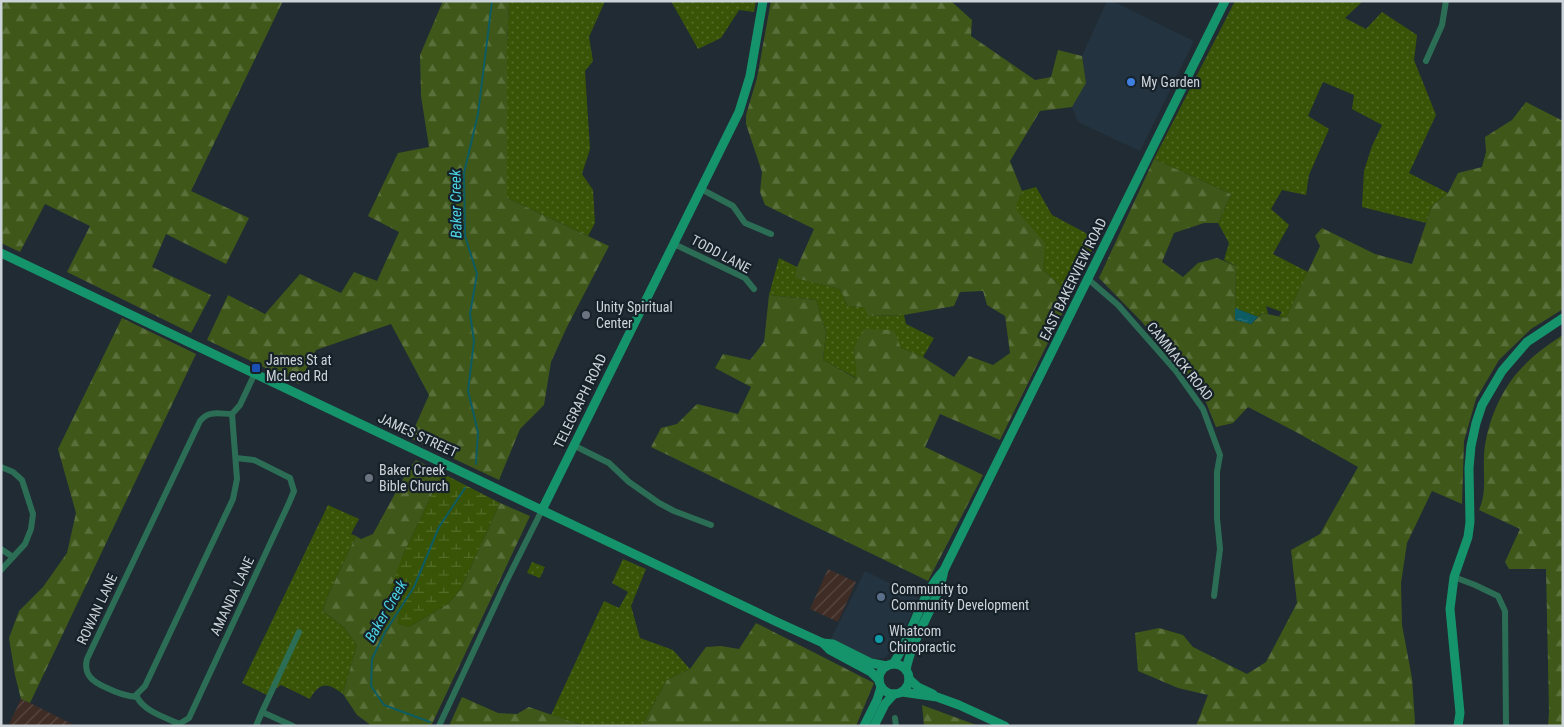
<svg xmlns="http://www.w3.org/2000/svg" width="1564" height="727" font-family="'Roboto Condensed',sans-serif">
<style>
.built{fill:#233440}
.industrial{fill:url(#industrial-furrows)}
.grass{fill:url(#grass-dots)}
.forest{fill:url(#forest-firs)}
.wetland{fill:url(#wetland-marsh)}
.water{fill:url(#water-ripples)}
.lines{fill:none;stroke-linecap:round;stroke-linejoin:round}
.stream{stroke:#0d5b63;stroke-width:2}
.street{stroke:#2c6e55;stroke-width:6}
.secondary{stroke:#15946c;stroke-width:9}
.shop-dot{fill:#3f7fe0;stroke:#162129;stroke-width:2}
.worship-dot{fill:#6b7280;stroke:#162129;stroke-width:2}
.transit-dot{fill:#1a4fb4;stroke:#162129;stroke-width:2}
.service-dot{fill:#5c6f8a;stroke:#162129;stroke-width:2}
.culture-dot{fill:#0f9aa8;stroke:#162129;stroke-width:2}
.labels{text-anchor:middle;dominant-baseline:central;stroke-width:4.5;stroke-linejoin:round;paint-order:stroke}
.poi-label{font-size:14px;fill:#cdd4d9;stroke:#162129;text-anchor:start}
.street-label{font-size:14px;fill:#cdd4d9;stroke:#162129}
.water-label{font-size:15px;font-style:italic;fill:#4cd4e4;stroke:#162129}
</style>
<defs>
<pattern id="industrial-furrows" width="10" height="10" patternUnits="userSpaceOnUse" patternTransform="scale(1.25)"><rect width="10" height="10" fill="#3e2c25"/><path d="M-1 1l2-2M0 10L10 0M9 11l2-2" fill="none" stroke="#594a44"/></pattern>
<pattern id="grass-dots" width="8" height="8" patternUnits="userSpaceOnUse" patternTransform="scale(1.25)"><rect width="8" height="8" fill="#395406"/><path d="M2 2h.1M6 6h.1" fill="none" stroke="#546c2a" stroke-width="1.8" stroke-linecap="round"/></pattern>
<pattern id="forest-firs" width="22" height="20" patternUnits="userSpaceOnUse" patternTransform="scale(1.25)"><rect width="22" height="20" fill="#3f5819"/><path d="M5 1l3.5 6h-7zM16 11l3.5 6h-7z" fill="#5a6f3a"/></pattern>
<pattern id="wetland-marsh" width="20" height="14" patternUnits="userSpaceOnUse" patternTransform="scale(1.25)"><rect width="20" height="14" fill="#395406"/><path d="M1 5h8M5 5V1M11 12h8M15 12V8" fill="none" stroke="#546c2a"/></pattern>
<pattern id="water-ripples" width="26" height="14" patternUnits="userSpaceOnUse" patternTransform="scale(1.25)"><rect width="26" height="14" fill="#0d5b63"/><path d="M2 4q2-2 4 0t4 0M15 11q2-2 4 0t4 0" fill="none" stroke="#2f7279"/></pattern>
</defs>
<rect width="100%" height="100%" fill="#202b33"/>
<g class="built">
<polygon points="1107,1 1112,1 1194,41 1140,151 1078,122 1072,107 1086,83 1082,56"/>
<polygon points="865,571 919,598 896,647 884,658 873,659 831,639"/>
</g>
<g class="industrial">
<polygon points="828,569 856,582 838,622 810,609"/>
<polygon points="21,699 30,703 76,726 8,726"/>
</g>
<g class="grass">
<polygon points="509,1 605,1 589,37 593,61 585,71 590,149 582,174 593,190 595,223 588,236 507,198 507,46"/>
<polygon points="671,1 756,1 754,12 739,10 721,38 698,49"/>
<polygon points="1235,1 1363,1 1345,18 1366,29 1382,12 1417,35 1414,60 1436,115 1409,173 1448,193 1432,206 1426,223 1362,207 1364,171 1372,146 1382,125 1352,109 1354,95 1323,82 1308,116 1329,129 1309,175 1306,195 1282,190 1271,209 1289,225 1273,254 1308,272 1286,318 1279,316 1282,312 1266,306 1268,314 1263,313 1258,317 1235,308 1236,266 1224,260 1229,243 1218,223 1231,194 1154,159"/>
<polygon points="1036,187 1052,215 1097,239 1071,296 1043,270 1044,243 1014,208 1022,191"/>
<polygon points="779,258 797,267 796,278 840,289 848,306 865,307 869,316 904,315 906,324 934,338 923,357 901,348 854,348 858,379 823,360 826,332 816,300 769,295"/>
<path d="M 328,505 L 359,519 L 351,534 L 356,536 L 327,598 L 323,611 L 344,627 L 357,645 L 343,694 C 328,683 320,681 310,699 L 281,685 L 267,695 L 242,683 Z"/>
<polygon points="623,559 646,569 631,606 640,638 673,650 690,669 667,680 642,726 585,726 551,715 604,601 619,608 628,592 612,583"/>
<polygon points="532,562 545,567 540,578 527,573"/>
</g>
<g class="forest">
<polygon points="1,1 283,1 191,191 249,218 226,264 166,234 152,267 211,295 191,333 67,272 90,226 45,204 20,252 1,243"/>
<polygon points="443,1 509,1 507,46 507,198 609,246 567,327 551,362 544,405 520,429 499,480 410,438 429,395 391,324 316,350 299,384 207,340 228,295 265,314 300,274 341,293 354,272 377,281 399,232 368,216 398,153 429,147 421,96 420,55"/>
<polygon points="771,1 951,1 972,20 971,36 1035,80 1051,77 1058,50 1082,56 1086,83 1072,107 1040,111 1010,161 1022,191 1015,208 1045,243 1043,270 1071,296 1000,440 940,414 925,447 983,475 928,581 651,447 661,428 677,424 697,404 738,414 751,387 715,368 723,354 750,360 764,342 769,295 816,300 826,332 823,360 857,379 854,348 864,329 894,330 901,348 923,357 954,377 969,356 993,365 1010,353 1005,316 987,305 983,291 960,292 954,306 904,315 868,316 864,307 848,306 840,289 795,278 797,267 814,229 765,205 760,192 762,172 746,124 746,115 757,78"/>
<polygon points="1526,102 1563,121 1563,309 1531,329 1499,360 1476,399 1464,441 1462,504 1432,491 1407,543 1401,583 1402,625 1412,678 1415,722 1414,726 1196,726 1208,695 1178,688 1138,671 1135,633 1159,628 1183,635 1193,647 1247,674 1266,662 1297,603 1291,550 1320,534 1358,467 1296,432 1248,407 1233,423 1216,427 1205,400 1142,322 1099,278 1154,159 1231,194 1218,223 1204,223 1174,233 1162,262 1183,277 1198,263 1217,258 1236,266 1235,320 1251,324 1263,313 1286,318 1320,246 1315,236 1322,228 1375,254 1412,264 1432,206 1448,193 1458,173 1482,167 1486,152 1485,137 1512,120"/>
<polygon points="122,318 196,354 30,703 21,699 15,675 9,638 19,611 43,587 67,553 76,513 58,449"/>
<path d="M 1563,335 L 1563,726 L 1548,726 L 1549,712 L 1546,569 L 1509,569 L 1505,562 L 1520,529 L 1479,510 C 1487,491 1483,477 1484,457 C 1485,429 1499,393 1518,372 C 1531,357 1547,345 1563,335 Z"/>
<polygon points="416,460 442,473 402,557 399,624 409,627 448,604 461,589 500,503 530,516 431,726 372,726 357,715 343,694 357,645 344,627 323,611 327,598 356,536 361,539 373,534 409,468"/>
<polygon points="756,623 874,683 856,726 642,726 667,680 690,669 706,647 721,646 739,649"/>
<polygon points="462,697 498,713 517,714 529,707 584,726 449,726"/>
<polygon points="922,705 979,726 924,726"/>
</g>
<polygon class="wetland" points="442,473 500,503 461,589 448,604 409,627 398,624 399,604 389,593 402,557"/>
<polygon class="water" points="1235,308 1258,317 1251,324 1235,320"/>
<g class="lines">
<g class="stream">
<polyline points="476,464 478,432 468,391 474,341 470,314 477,274 465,236 464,173 478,114 492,1"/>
<polyline points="430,722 384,705 371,686 372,659 385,632 414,587 439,527 465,488"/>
</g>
<g class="street">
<polyline points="1426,61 1442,25 1446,1"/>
<polyline points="701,189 733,206 745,223 771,234"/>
<polyline points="674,244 745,278 754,289"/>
<polyline points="1088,279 1118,305 1176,371 1203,409 1220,455 1217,472 1217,518 1220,549 1214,596"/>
<polyline points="573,445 609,463 629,482 659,503 674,511 711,525"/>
<polyline points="1,467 13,472 22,480 33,514 31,529 25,544 1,570"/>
<polyline points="1,549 13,557"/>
<polyline points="1454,577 1475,585 1498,596 1505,611 1506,726"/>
<path d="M 137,697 C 125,696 117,693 107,688 C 93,682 83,675 87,659 L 200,421 C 209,410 219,414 232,414 L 240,405 L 255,373"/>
<path d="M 137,697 C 145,712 165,717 179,724 L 189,718 L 289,503 L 294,491 L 290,478 L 254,460 L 236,458"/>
<polyline points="137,697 136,695 145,686 233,499 237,479 232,414"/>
<polyline points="262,712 299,632"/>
<polyline points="895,718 896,726"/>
<polyline points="256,726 262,712 293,726"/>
<polyline points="439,726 505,584 542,510"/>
</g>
<g class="secondary">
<polyline points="1,253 777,622 823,643 833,644 871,663 887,666"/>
<polyline points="542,510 739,112 750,76 763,1"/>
<polyline points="823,643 830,650 871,672 879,680"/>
<path d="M 893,664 C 913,635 920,595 944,570"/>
<circle cx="894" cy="679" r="15"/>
<path d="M 906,670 C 913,634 938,605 944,570 L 1225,1"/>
<polyline points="909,679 918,687 933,694"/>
<polyline points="902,692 937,697 959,705 1005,726"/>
<polyline points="864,726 877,700 881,687"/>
<polyline points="874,726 885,704 894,694"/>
<polyline points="1458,726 1460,713 1450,609 1454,577 1468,537 1470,522 1469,468 1471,446 1476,423 1482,405 1502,371 1527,342 1563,318"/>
</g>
</g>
<circle class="shop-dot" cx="1131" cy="82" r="5"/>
<g class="worship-dot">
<circle cx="586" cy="315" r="5"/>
<circle cx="369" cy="478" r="5"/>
</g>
<rect class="transit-dot" x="251" y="363" width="10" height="10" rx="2.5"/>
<circle class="service-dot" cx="881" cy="597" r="5"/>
<circle class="culture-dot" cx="879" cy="639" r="5"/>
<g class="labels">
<g class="poi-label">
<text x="1141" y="82">My Garden</text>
<text x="596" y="307">Unity Spiritual<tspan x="596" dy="16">Center</tspan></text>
<text x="266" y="360">James St at<tspan x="266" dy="16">McLeod Rd</tspan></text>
<text x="379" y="470">Baker Creek<tspan x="379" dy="16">Bible Church</tspan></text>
<text x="891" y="589">Community to<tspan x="891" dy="16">Community Development</tspan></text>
<text x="889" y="631">Whatcom<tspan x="889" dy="16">Chiropractic</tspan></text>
</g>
<g class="street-label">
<text transform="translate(721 254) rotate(28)">TODD LANE</text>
<text transform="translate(1073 279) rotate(-64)">EAST BAKERVIEW ROAD</text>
<text transform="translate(1180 361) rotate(51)">CAMMACK ROAD</text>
<text transform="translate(580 401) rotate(-64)">TELEGRAPH ROAD</text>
<text transform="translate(418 435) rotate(25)">JAMES STREET</text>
<text transform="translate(232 596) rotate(-65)">AMANDA LANE</text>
<text transform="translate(97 609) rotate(-65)">ROWAN LANE</text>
</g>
<g class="water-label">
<text transform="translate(456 204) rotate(-91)">Baker Creek</text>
<text transform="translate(386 611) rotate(-60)">Baker Creek</text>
</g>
</g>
<rect width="1564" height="727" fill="none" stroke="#cdd4d9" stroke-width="5"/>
</svg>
